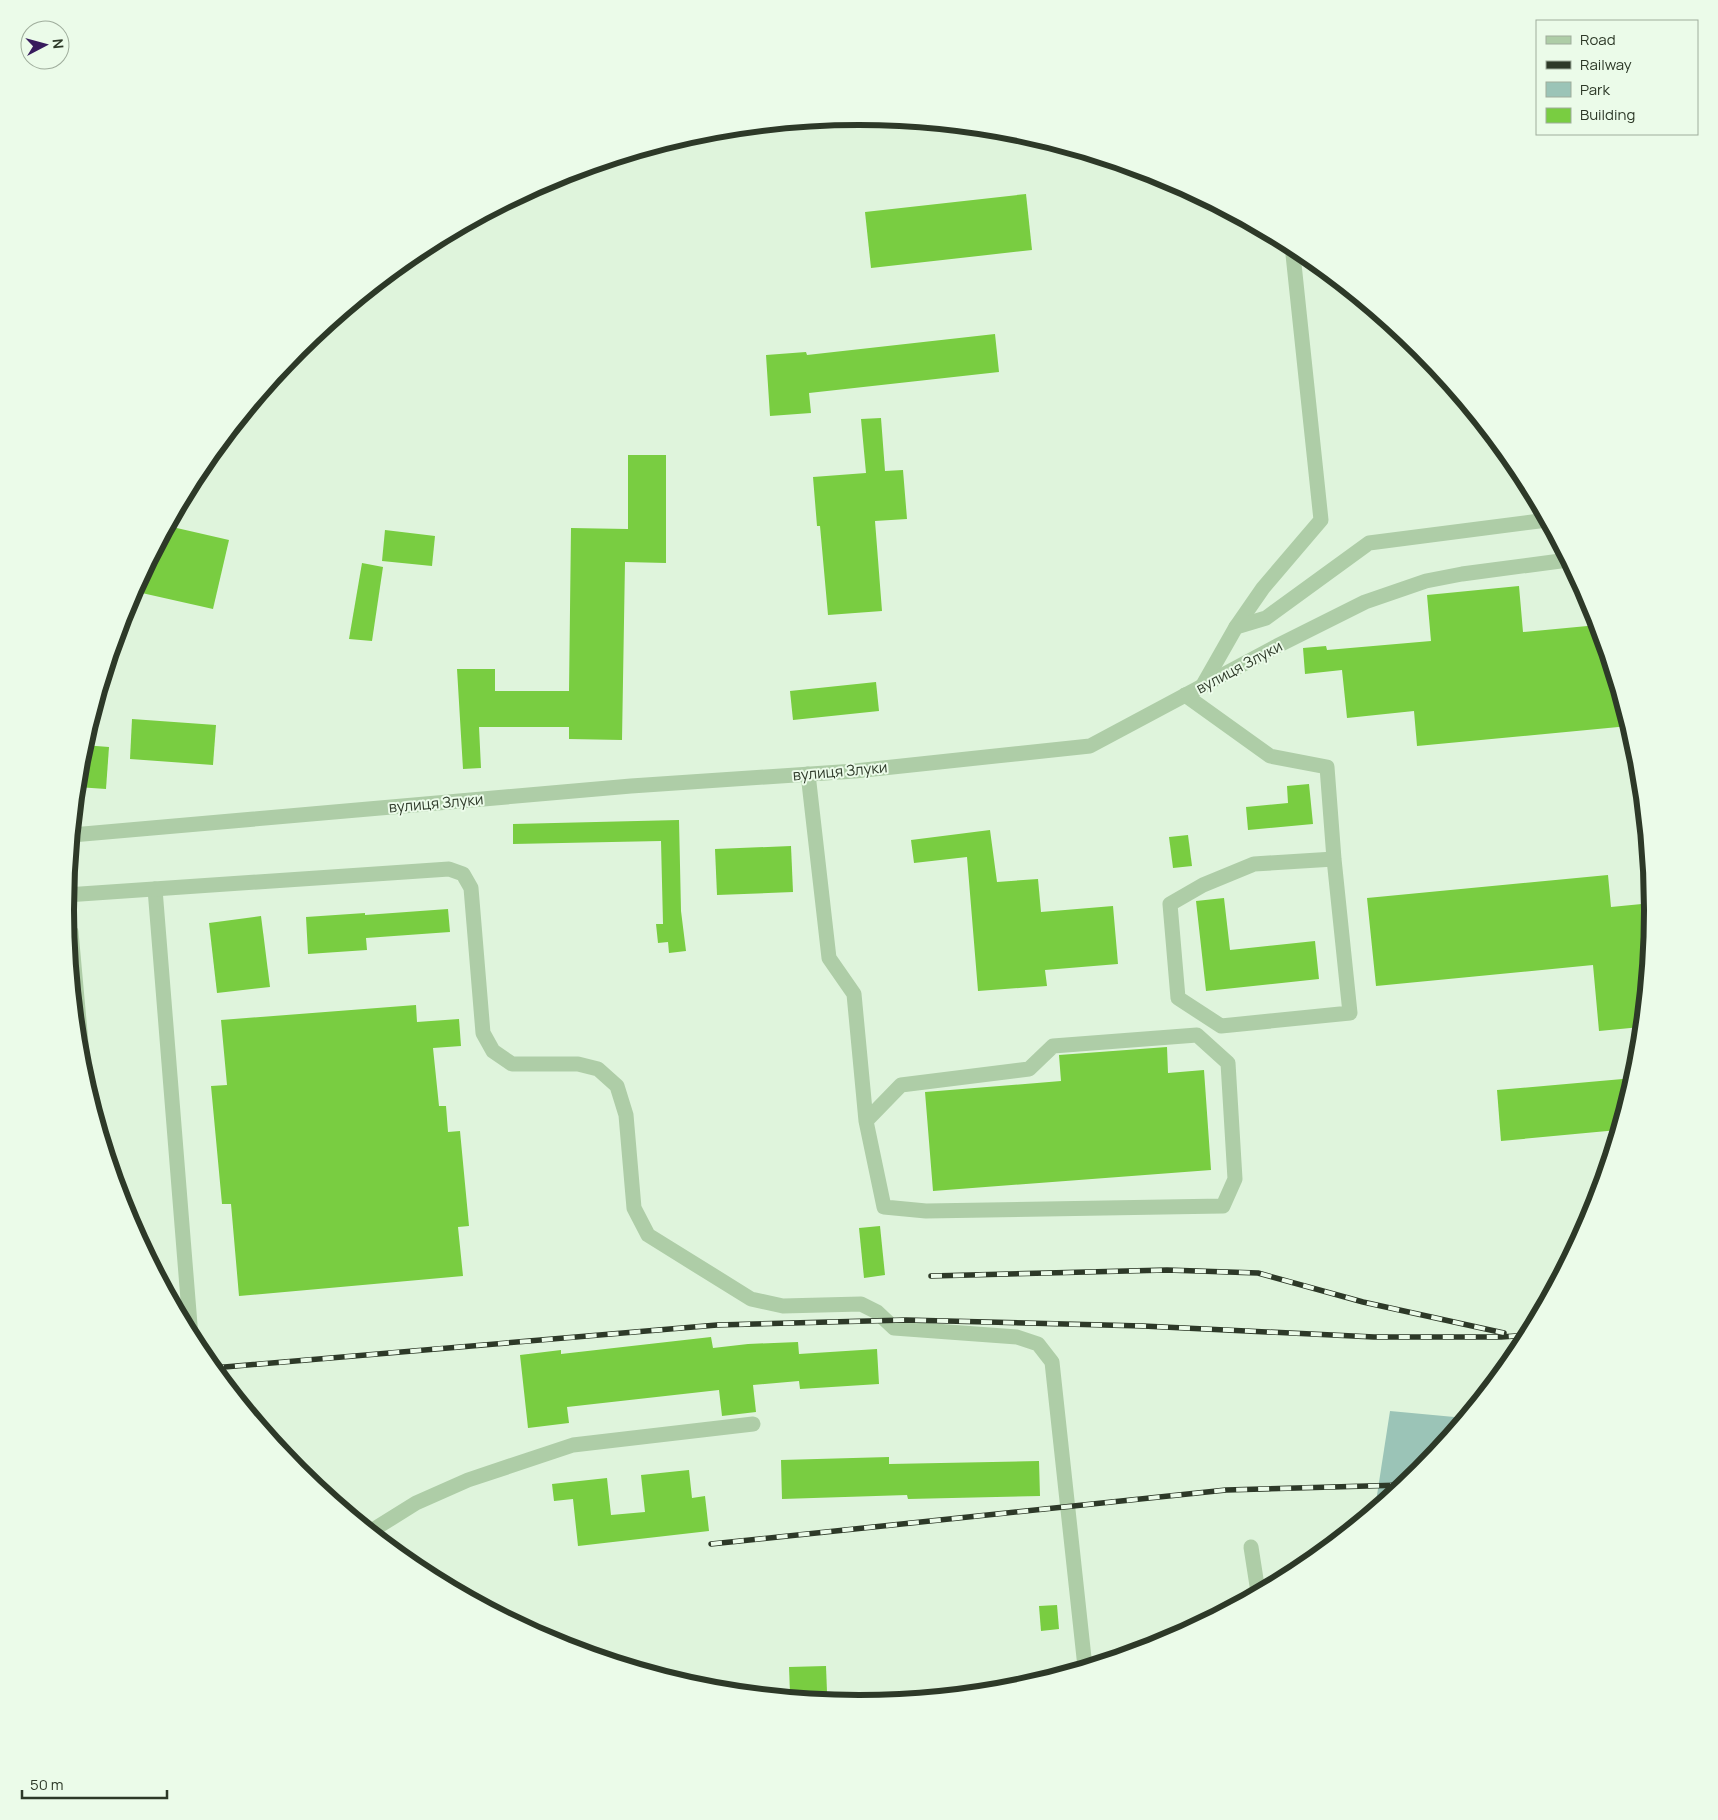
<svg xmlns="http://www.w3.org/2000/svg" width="1718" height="1820" font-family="Manrope,sans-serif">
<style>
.green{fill:#9bc4b7}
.building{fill:#79cd41}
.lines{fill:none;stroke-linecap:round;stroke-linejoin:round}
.minor{stroke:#aecda7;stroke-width:15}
.rail-casing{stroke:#2d3928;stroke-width:5.5}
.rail{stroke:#ebfbe9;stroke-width:4;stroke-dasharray:11;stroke-linecap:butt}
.labels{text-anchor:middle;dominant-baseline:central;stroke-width:4;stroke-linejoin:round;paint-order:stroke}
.street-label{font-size:15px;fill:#2d3928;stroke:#ebfbe9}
.rim{fill:none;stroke:#2d3928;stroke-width:6}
</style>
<rect width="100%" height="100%" fill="#dff4dc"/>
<polygon class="green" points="1390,1411 1465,1418 1420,1472 1375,1508"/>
<g class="building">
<polygon points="1026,194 1032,250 871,268 865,212"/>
<polygon points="995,334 999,372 809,393 811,413 770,416 766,355 806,352 807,355"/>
<polygon points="881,418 885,471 903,470 907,519 875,521 882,611 828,615 820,526 817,526 813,477 866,473 861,419"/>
<polygon points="628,455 666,455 666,563 625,562 622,740 569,739 569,727 479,727 481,768 463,769 457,669 495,669 495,691 569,691 571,528 628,529"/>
<polygon points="168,526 229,540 213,609 133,591"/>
<polygon points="385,530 435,536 432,566 382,561"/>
<polygon points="362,563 383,567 372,641 349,639"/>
<polygon points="1519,586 1523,632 1598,625 1629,726 1417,746 1414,711 1347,718 1342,670 1305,674 1303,648 1326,646 1327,650 1431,641 1427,595"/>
<polygon points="876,682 879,711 793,720 790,691"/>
<polygon points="132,719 216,725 213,765 130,759"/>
<polygon points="83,745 109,747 106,789 77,787 80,755"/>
<polygon points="1309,784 1313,824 1248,830 1246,807 1288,803 1287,786"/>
<polygon points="679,820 681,911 686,951 669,953 668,942 658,943 656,924 663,924 661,841 513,844 513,824"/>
<polygon points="990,830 997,882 1038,879 1041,912 1113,906 1118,964 1045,970 1047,986 978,991 967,857 914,863 911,840"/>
<polygon points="1188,835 1192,866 1173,868 1169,837"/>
<polygon points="791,846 793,892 717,895 715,849"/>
<polygon points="1608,875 1611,907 1652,903 1653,910 1641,1027 1599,1031 1593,965 1376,986 1367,898"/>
<polygon points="1224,898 1230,950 1315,941 1319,979 1206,991 1196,901"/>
<polygon points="448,909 450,932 366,938 367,950 308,954 306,917 365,913 365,915"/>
<polygon points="261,916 270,987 217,993 209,923"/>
<polygon points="416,1005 417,1022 459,1019 461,1046 433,1048 439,1106 446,1106 448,1132 460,1131 469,1226 458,1227 463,1276 239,1296 231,1204 222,1204 211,1086 227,1085 221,1020"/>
<polygon points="1167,1047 1168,1073 1204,1070 1211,1170 933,1191 925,1092 1061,1081 1059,1055"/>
<polygon points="1634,1078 1618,1130 1501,1141 1497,1090"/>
<polygon points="880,1226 885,1275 864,1278 859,1228"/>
<polygon points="711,1337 713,1348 748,1344 798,1342 799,1354 877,1349 879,1384 800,1389 799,1381 753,1385 756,1412 722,1416 719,1390 567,1407 569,1423 528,1428 520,1355 561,1350 561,1354"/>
<polygon points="889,1457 889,1464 1039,1461 1040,1496 908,1499 907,1495 782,1499 781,1460"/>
<polygon points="689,1470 692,1498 705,1496 709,1531 578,1546 573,1499 554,1501 552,1484 607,1478 611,1515 645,1512 641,1475"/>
<polygon points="1057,1605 1059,1629 1041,1631 1039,1606"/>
<polygon points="826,1666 827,1692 790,1693 789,1667"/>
</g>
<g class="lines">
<g class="minor">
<polyline points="1236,627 1263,588 1321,520 1292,245"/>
<polyline points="1203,685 1236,627 1266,618 1369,543 1547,520"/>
<polyline points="1185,695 1270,756 1327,767 1334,859 1350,1013 1221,1026 1178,998 1170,904 1203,885 1254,864 1334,859"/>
<polyline points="808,774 829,958 854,994 866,1121 884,1207 926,1211 1223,1206 1235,1179 1228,1063 1197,1035 1053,1046 1029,1069 901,1085 866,1121"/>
<polyline points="72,835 631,786 855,771 1090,746 1277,646 1365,602 1426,581 1462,574 1568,560"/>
<polyline points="155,889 191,1337"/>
<polyline points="66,895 449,869 463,874 471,888 483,1033 493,1051 512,1064 578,1064 598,1069 617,1086 626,1115 634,1208 648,1235 751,1299 783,1306 861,1304 877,1312 894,1328 1017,1337 1038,1344 1052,1362 1085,1667"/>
<polyline points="71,932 84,1076"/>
<polyline points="371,1531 416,1503 468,1480 573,1445 753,1424"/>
<polyline points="1251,1547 1258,1592"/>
</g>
<defs>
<g id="rail">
<polyline points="931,1276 1167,1270 1258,1273 1363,1302 1504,1333"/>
<polyline points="213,1368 717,1325 906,1320 1143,1326 1374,1337 1501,1337 1528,1335"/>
<polyline points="711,1544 1226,1490 1403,1485"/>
</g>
</defs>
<use href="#rail" class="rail-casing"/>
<use href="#rail" class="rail"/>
</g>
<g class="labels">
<g class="street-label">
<text transform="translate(1239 667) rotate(-28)">вулиця Злуки</text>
<text transform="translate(840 771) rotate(-5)">вулиця Злуки</text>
<text transform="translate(436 803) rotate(-5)">вулиця Злуки</text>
</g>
</g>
<path d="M0 0H1718V1820H0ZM74 910a785 785 0 1 1 1570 0a785 785 0 1 1-1570 0Z" fill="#ebfbe9" fill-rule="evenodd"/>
<path class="rim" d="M74 910a785 785 0 1 1 1570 0a785 785 0 1 1-1570 0Z"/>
<rect x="1536" y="20" width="162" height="115" fill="#ebfbe9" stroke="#9fad9c"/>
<rect x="1546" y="36" width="25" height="8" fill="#aecda7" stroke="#9fad9c"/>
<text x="1580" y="45" font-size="15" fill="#2d3928">Road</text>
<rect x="1546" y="61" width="25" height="8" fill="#2d3928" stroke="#9fad9c"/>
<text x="1580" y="70" font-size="15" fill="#2d3928">Railway</text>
<rect x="1546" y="82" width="25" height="15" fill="#9bc4b7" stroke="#9fad9c"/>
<text x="1580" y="95" font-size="15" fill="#2d3928">Park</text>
<rect x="1546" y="108" width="25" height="15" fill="#79cd41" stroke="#9fad9c"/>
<text x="1580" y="120" font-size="15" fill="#2d3928">Building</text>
<g transform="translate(45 45) rotate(84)"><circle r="24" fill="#ebfbe9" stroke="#9fad9c"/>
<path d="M0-4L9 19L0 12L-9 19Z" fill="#371b5d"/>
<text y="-8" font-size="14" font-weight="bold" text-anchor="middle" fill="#2d3928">N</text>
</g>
<path d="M22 1790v8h145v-8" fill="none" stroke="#2d3928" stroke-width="2.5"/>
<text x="30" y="1790" font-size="15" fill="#2d3928" stroke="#ebfbe9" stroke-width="4" paint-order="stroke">50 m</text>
</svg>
